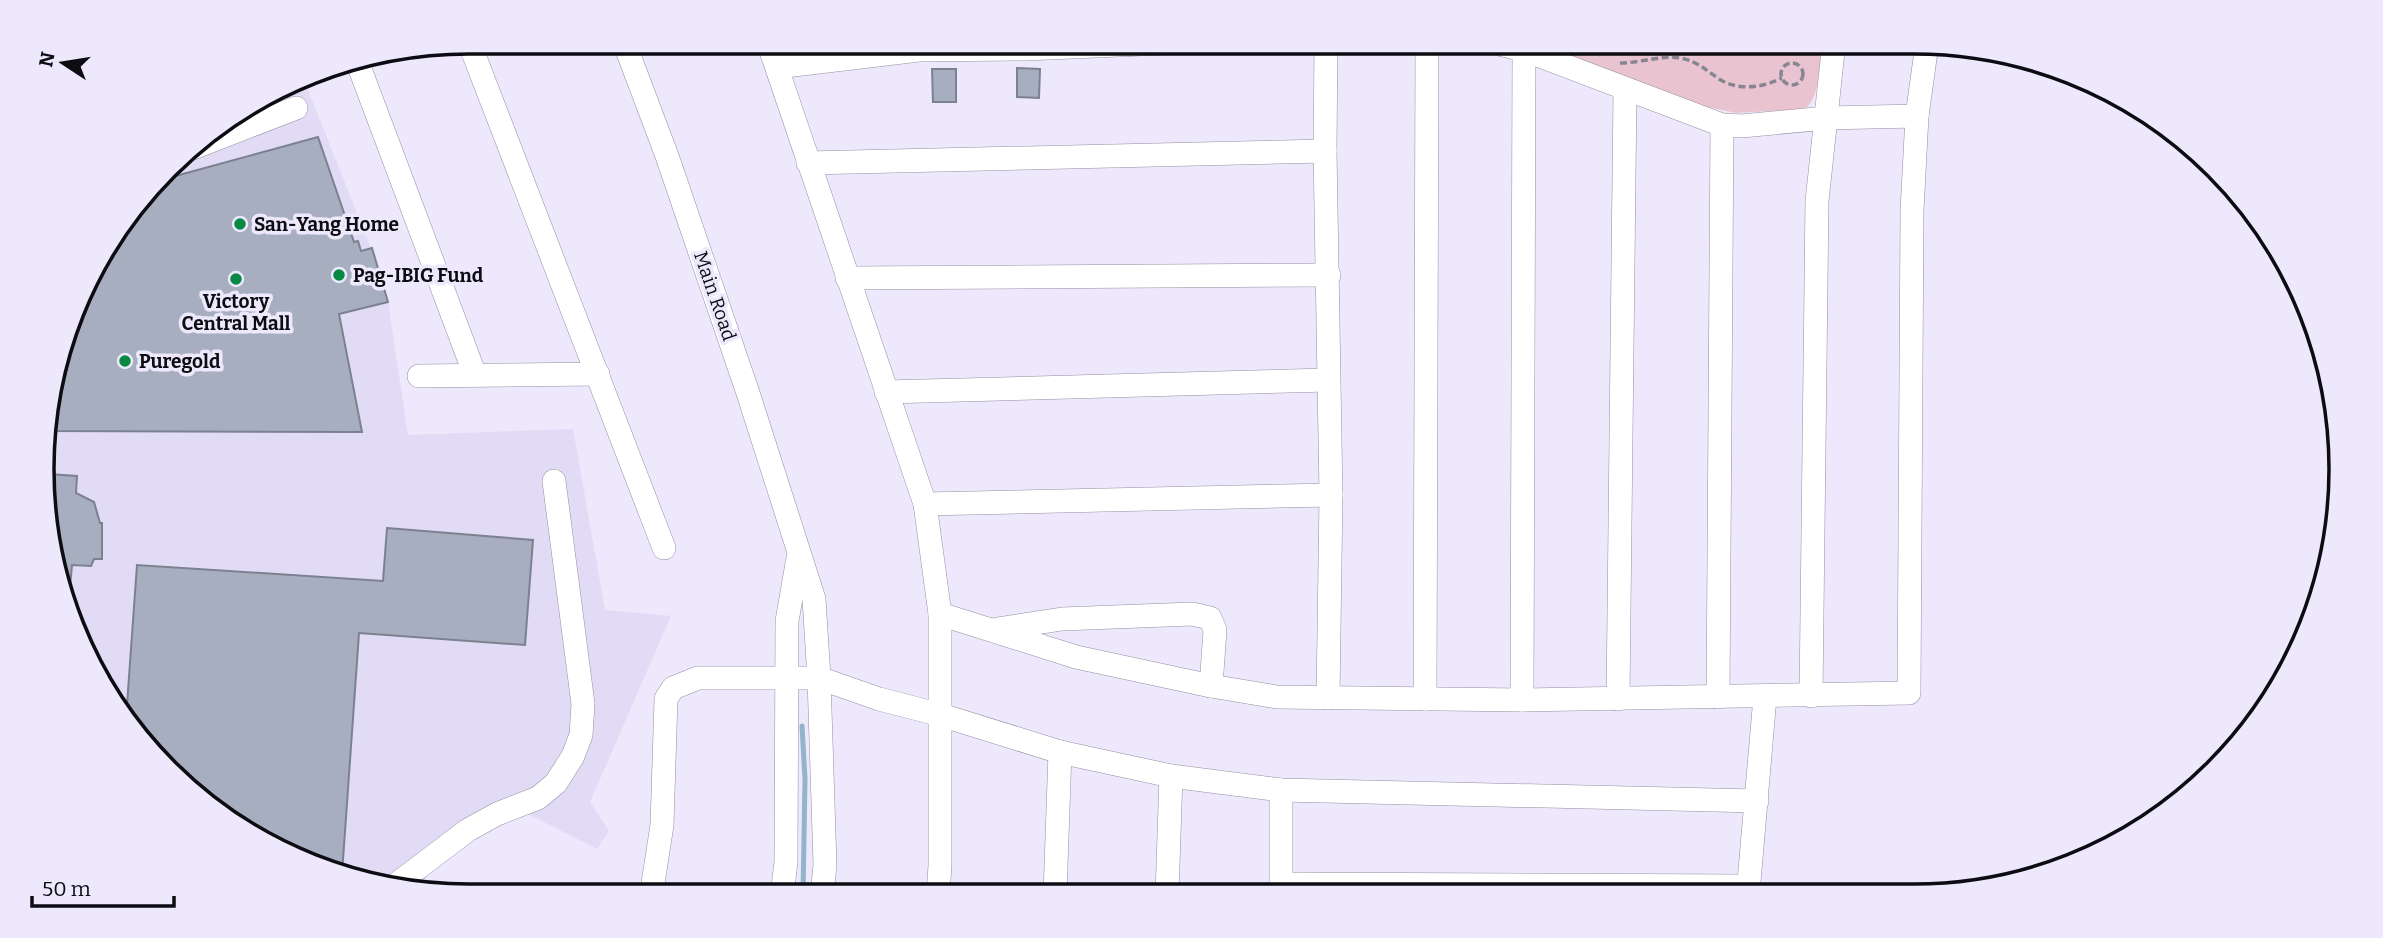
<svg xmlns="http://www.w3.org/2000/svg" width="2383" height="938" font-family="Bitter,serif">
<style>
.built{fill:#e2dbf5}
.green{fill:#e9c4d0}
.lines{fill:none;stroke-linecap:round;stroke-linejoin:round}
.stream{stroke:#93b4cb;stroke-width:5}
.building{fill:#a7aebf;stroke:#7b8191;stroke-width:2}
.minor-casing{stroke:#948fa1;stroke-width:24}
.path{stroke:#888592;stroke-width:3.5;stroke-dasharray:7 3.5;stroke-linecap:butt}
.minor{stroke:#fff;stroke-width:23}
.poi-dot{fill:#078944;stroke:#ede8fb;stroke-width:2.5}
.labels{text-anchor:middle;dominant-baseline:central;stroke-width:7;stroke-linejoin:round;paint-order:stroke}
.poi-label{font-size:19px;font-weight:bold;fill:#0d0c12;stroke:#ede8fb;text-anchor:start}
.street-label{font-size:19px;fill:#0d0c12;stroke:#ede8fb}
.rim{fill:none;stroke:#0d0c12;stroke-width:3.5}
</style>
<rect width="100%" height="100%" fill="#ede8fb"/>
<polygon class="built" points="304,80 371,248 388,302 408,435 573,429 605,610 671,616 590,802 609,831 597,849 518,809 500,815 428,874 420,890 358,881 209,808 114,706 50,553 46,413 99,256 188,148"/>
<path class="green" d="M 1526,42 L 1822,42 C 1819,62 1822,95 1805,109 L 1736,113 L 1708,107 Z"/>
<g class="lines">
<polyline class="stream" points="802,726 805,779 803,895"/>
</g>
<g class="building">
<polygon points="1017,68 1040,69 1039,98 1017,97"/>
<polygon points="932,69 956,69 956,102 933,102"/>
<polygon points="318,137 354,242 358,241 361,251 372,248 388,302 339,314 362,432 46,431 46,413 99,256 161,180"/>
<polygon points="48,474 77,476 76,493 94,502 100,523 102,523 102,559 94,559 91,566 72,565 69,599 50,553"/>
<polygon points="387,528 533,540 525,645 359,633 342,874 209,808 126,719 137,565 383,581"/>
</g>
<g class="lines">
<defs>
<g id="minor">
<polyline points="469,42 664,548"/>
<polyline points="624,42 667,156 748,393 814,599 819,678 825,865 822,895"/>
<polyline points="768,42 925,504 940,614 940,865 938,895"/>
<polyline points="1326,42 1325,151 1331,495 1328,698"/>
<polyline points="1491,42 1524,50 1722,125 1742,126 1826,118 1917,116"/>
<polyline points="357,61 475,375"/>
<polyline points="777,67 919,50 1025,49 1189,42"/>
<polyline points="185,151 296,108"/>
<polyline points="808,163 1325,151"/>
<polyline points="847,278 1329,275"/>
<polyline points="419,376 598,374"/>
<polyline points="886,392 1328,380"/>
<polyline points="925,504 1331,495"/>
<polyline points="940,614 1076,657 1211,686 1277,697 1522,700 1909,693 1912,211 1917,116 1927,44"/>
<polyline points="997,629 1062,619 1192,614 1210,618 1215,630 1211,686"/>
<polyline points="1811,696 1817,201 1834,42"/>
<polyline points="1718,697 1722,125"/>
<polyline points="1425,699 1427,42"/>
<polyline points="1618,699 1625,90"/>
<polyline points="1522,700 1524,50"/>
<polyline points="1281,884 1748,886"/>
<polyline points="394,886 468,830 497,814 538,798 556,783 573,756 581,735 583,704 554,481"/>
<polyline points="1748,893 1765,697"/>
<polyline points="1167,894 1171,776"/>
<polyline points="1281,894 1281,790"/>
<polyline points="782,895 786,862 787,621 798,558"/>
<polyline points="1055,895 1060,752"/>
<polyline points="651,896 662,825 666,699 673,688 698,678 819,678 879,699 941,715 1060,752 1171,776 1281,790 1757,801"/>
</g>
</defs>
<use href="#minor" class="minor-casing"/>
<g class="path">
<polyline points="1583,42 1600,55"/>
<path d="M 1620,63 C 1640,63 1660,55 1680,58 C 1697,61 1706,70 1719,79 C 1738,91 1762,88 1782,78"/>
<circle cx="1792" cy="74" r="11"/>
</g>
<use href="#minor" class="minor"/>
</g>
<g class="poi-dot">
<circle cx="240" cy="224" r="7"/>
<circle cx="339" cy="275" r="7"/>
<circle cx="236" cy="279" r="7"/>
<circle cx="125" cy="361" r="7"/>
</g>
<g class="labels">
<g class="poi-label">
<text x="254" y="224">San-Yang Home</text>
<text x="353" y="275">Pag-IBIG Fund</text>
<text x="236" y="301" text-anchor="middle">Victory<tspan x="236" dy="22">Central Mall</tspan></text>
<text x="139" y="361">Puregold</text>
</g>
<g class="street-label">
<text transform="translate(715 296) rotate(71)">Main Road</text>
</g>
</g>
<path d="M0 0H2383V938H0ZM469 54H1914A415 415 0 0 1 2329 469V469A415 415 0 0 1 1914 884H469A415 415 0 0 1 54 469V469A415 415 0 0 1 469 54Z" fill="#ede8fb" fill-rule="evenodd"/>
<path class="rim" d="M469 54H1914A415 415 0 0 1 2329 469V469A415 415 0 0 1 1914 884H469A415 415 0 0 1 54 469V469A415 415 0 0 1 469 54Z"/>
<g transform="translate(63 63) rotate(282)" stroke="#ede8fb" stroke-width="5" paint-order="stroke">
<path d="M0-5L12 26L0 18L-12 26Z" fill="#0d0c12"/>
<text y="-10" font-size="19" font-weight="bold" text-anchor="middle" fill="#0d0c12">N</text>
</g>
<path d="M32 896v10h142v-10" fill="none" stroke="#0d0c12" stroke-width="3.5"/>
<text x="42" y="896" font-size="21" fill="#0d0c12" stroke="#ede8fb" stroke-width="5" paint-order="stroke">50 m</text>
</svg>
